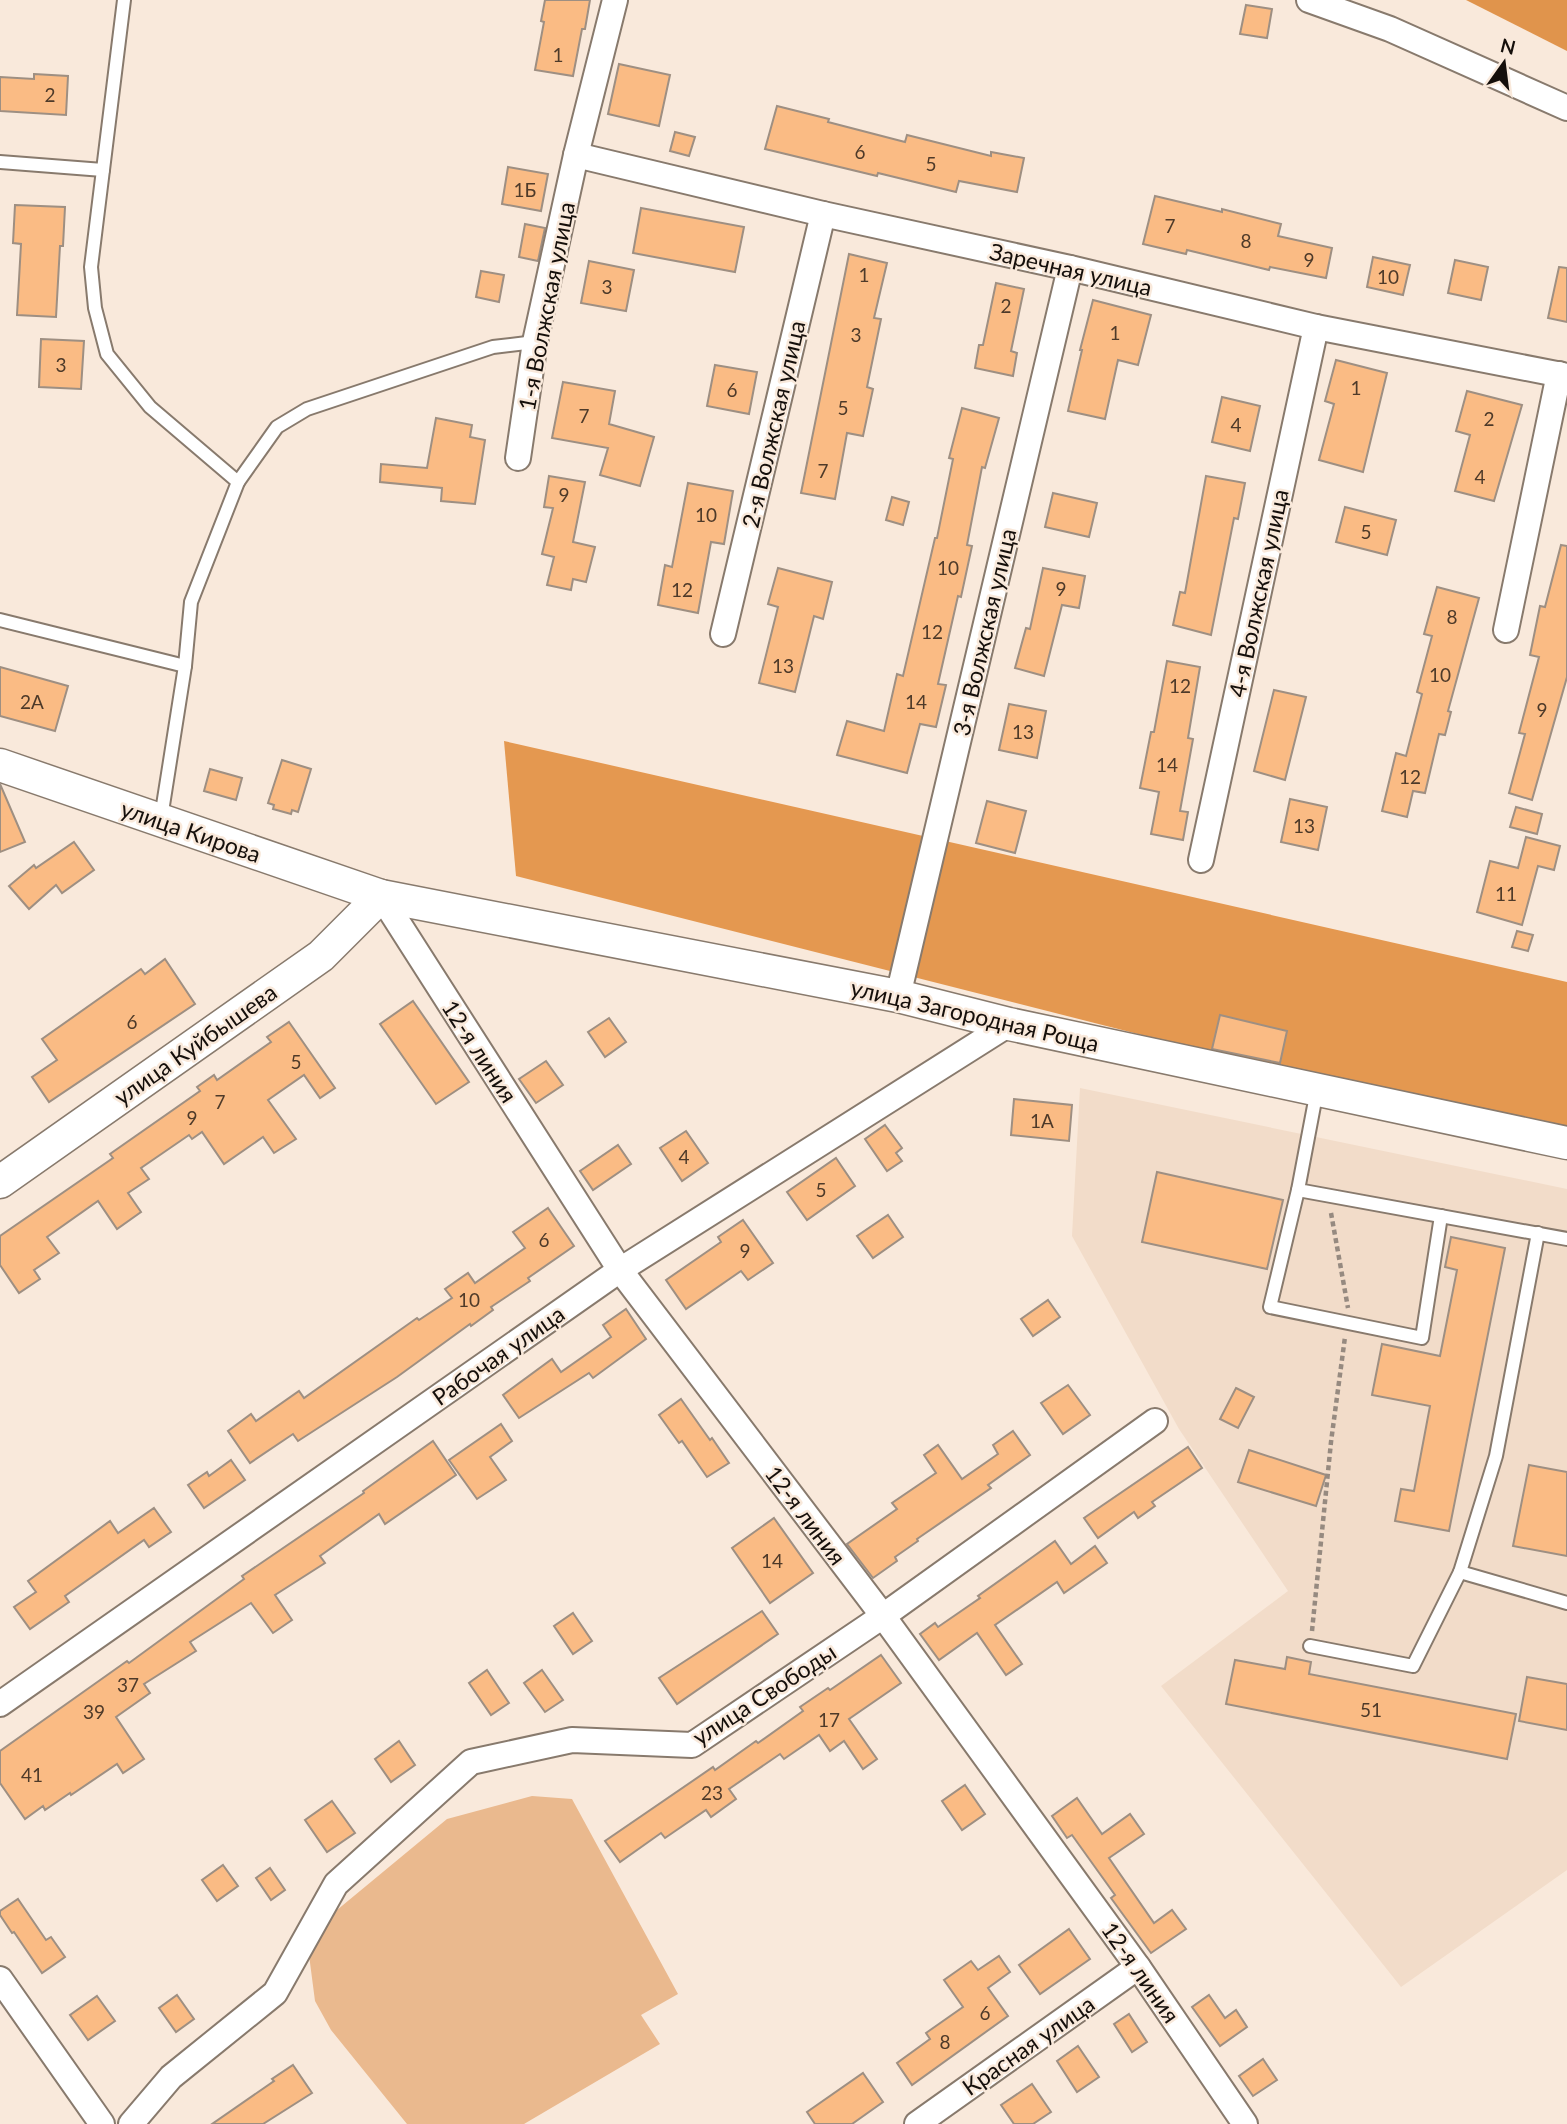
<svg xmlns="http://www.w3.org/2000/svg" width="1567" height="2124" font-family="Lato,sans-serif">
<style>
.built{fill:#f2dcc9}
.green{fill:#eab98e}
.forest{fill:#e49850}
.water{fill:#e0944c}
.building{fill:#fabb84;stroke:#9e8f82;stroke-width:2}
.lines{fill:none;stroke-linecap:round;stroke-linejoin:round}
.service-casing{stroke:#887a6d;stroke-width:16}
.minor-casing{stroke:#887a6d;stroke-width:28}
.tertiary-casing{stroke:#887a6d;stroke-width:35}
.path{stroke:#968a80;stroke-width:4.5;stroke-dasharray:5 3.5;stroke-linecap:butt}
.service{stroke:#fff;stroke-width:12}
.minor{stroke:#fff;stroke-width:24}
.tertiary{stroke:#fff;stroke-width:32}
.labels{text-anchor:middle;dominant-baseline:central;stroke-width:5;stroke-linejoin:round;paint-order:stroke}
.number-label{font-size:19px;fill:#4e3a29}
.street-label{font-size:23px;fill:#150f0b;stroke:#f9e9db}
</style>
<rect width="100%" height="100%" fill="#f9e9db"/>
<polygon class="built" points="1080,1088 1567,1189 1567,1870 1401,1987 1161,1686 1288,1591 1179,1429 1072,1236"/>
<polygon class="green" points="532,1796 572,1799 678,1994 641,2015 660,2044 524,2124 407,2124 331,2030 315,2001 309,1955 337,1910 447,1819"/>
<polygon class="forest" points="504,741 1567,982 1567,1134 1563,1142 516,876"/>
<polygon class="water" points="1466,0 1567,0 1567,51"/>
<g class="building">
<polygon points="545,0 590,0 585,29 582,29 573,76 535,70 544,22 541,21"/>
<polygon points="1246,5 1272,9 1267,38 1240,34"/>
<polygon points="619,64 670,75 659,126 608,114"/>
<polygon points="34,74 68,76 66,115 0,111 0,77 34,79"/>
<polygon points="777,106 829,119 828,122 905,142 907,135 991,156 991,152 1024,158 1017,192 959,181 956,192 878,173 877,176 765,149"/>
<polygon points="675,132 695,137 689,156 670,151"/>
<polygon points="508,167 548,174 541,211 502,204"/>
<polygon points="1155,196 1222,212 1222,209 1281,224 1278,236 1332,248 1326,278 1270,267 1269,270 1187,250 1186,254 1143,244"/>
<polygon points="15,205 65,207 63,246 60,246 56,317 17,315 21,244 13,243"/>
<polygon points="641,208 744,227 735,272 633,253"/>
<polygon points="525,224 545,228 538,261 519,257"/>
<polygon points="849,254 887,263 874,318 881,319 867,387 873,389 863,436 847,433 835,499 801,493"/>
<polygon points="1373,257 1410,265 1403,295 1367,287"/>
<polygon points="1455,260 1488,267 1481,300 1448,293"/>
<polygon points="589,261 634,270 626,311 581,303"/>
<polygon points="1559,267 1567,268 1567,322 1548,318"/>
<polygon points="481,271 504,275 499,302 476,297"/>
<polygon points="996,283 1024,289 1011,351 1017,353 1013,376 975,368 979,345 983,345"/>
<polygon points="1093,300 1151,315 1138,365 1118,360 1105,419 1068,411 1082,350 1080,350"/>
<polygon points="41,339 84,341 81,389 39,387"/>
<polygon points="1336,360 1387,373 1363,472 1319,460 1334,404 1325,401"/>
<polygon points="715,365 757,372 749,414 707,406"/>
<polygon points="563,382 615,391 609,424 654,437 640,486 600,475 608,448 552,438"/>
<polygon points="1467,391 1522,405 1494,501 1455,491 1470,435 1456,431"/>
<polygon points="1222,397 1260,406 1250,451 1212,442"/>
<polygon points="962,408 999,418 985,468 982,467 967,545 972,546 961,597 958,596 938,684 946,685 936,727 920,724 907,773 837,755 847,721 884,731 897,674 903,676 935,538 937,538 953,459 949,458"/>
<polygon points="436,418 472,425 470,437 485,440 475,504 441,501 442,488 380,482 381,464 427,468"/>
<polygon points="549,476 585,482 573,542 595,547 586,582 573,579 571,590 547,585 554,557 542,554 553,508 544,507"/>
<polygon points="1206,476 1245,483 1238,519 1234,518 1211,635 1173,625 1180,592 1185,593"/>
<polygon points="688,483 733,491 724,544 711,542 698,613 658,605 665,565 672,567"/>
<polygon points="1053,493 1097,503 1089,537 1045,527"/>
<polygon points="892,497 909,502 903,525 886,520"/>
<polygon points="1345,507 1396,520 1387,555 1336,542"/>
<polygon points="1561,545 1567,546 1567,677 1532,800 1509,793 1525,734 1519,733 1539,657 1530,655 1540,606 1545,607"/>
<polygon points="778,568 832,582 823,619 814,616 795,692 759,683 778,607 768,604"/>
<polygon points="1043,568 1085,576 1079,608 1062,605 1044,676 1015,668 1026,628 1030,629"/>
<polygon points="1437,587 1479,598 1448,711 1451,712 1445,735 1439,734 1425,793 1413,791 1407,817 1382,811 1396,753 1406,756 1422,694 1417,692 1432,636 1424,634"/>
<polygon points="1167,661 1200,667 1188,738 1193,739 1180,811 1188,812 1183,840 1151,834 1159,792 1140,788 1151,732 1154,732"/>
<polygon points="0,667 68,686 55,731 0,716"/>
<polygon points="1274,690 1306,697 1285,780 1254,771"/>
<polygon points="1009,704 1046,711 1037,758 999,750"/>
<polygon points="282,760 311,769 298,812 292,810 291,814 273,809 274,805 268,803"/>
<polygon points="210,769 242,778 236,800 204,791"/>
<polygon points="0,784 25,842 0,852"/>
<polygon points="1290,799 1327,807 1318,850 1281,842"/>
<polygon points="987,801 1026,811 1015,853 976,843"/>
<polygon points="1516,807 1542,814 1537,834 1510,827"/>
<polygon points="1526,837 1560,846 1554,870 1538,866 1522,925 1477,912 1490,861 1518,868"/>
<polygon points="74,842 94,870 62,893 56,885 29,909 9,886 34,865 36,868"/>
<polygon points="1517,931 1533,935 1528,951 1512,947"/>
<polygon points="165,959 195,1004 49,1102 32,1077 57,1060 42,1039 141,969 145,974"/>
<polygon points="413,1001 469,1082 436,1104 380,1024"/>
<polygon points="1220,1015 1287,1031 1280,1063 1212,1049"/>
<polygon points="609,1018 626,1042 605,1057 588,1032"/>
<polygon points="289,1022 335,1088 320,1098 304,1075 268,1100 296,1139 274,1153 263,1137 224,1164 202,1132 192,1139 189,1135 141,1168 149,1179 128,1193 141,1212 117,1229 98,1201 47,1237 59,1253 34,1270 40,1279 19,1293 0,1265 0,1236 113,1158 110,1154 200,1091 197,1087 214,1075 217,1080 271,1042 267,1037"/>
<polygon points="546,1061 563,1085 536,1103 519,1079"/>
<polygon points="1014,1099 1072,1105 1069,1141 1011,1135"/>
<polygon points="885,1125 902,1148 896,1153 902,1161 887,1171 865,1139"/>
<polygon points="686,1131 708,1163 682,1181 660,1148"/>
<polygon points="618,1145 631,1164 593,1190 580,1171"/>
<polygon points="836,1158 855,1186 807,1220 787,1192"/>
<polygon points="1157,1172 1283,1200 1267,1269 1142,1242"/>
<polygon points="548,1208 574,1246 528,1278 530,1281 491,1307 493,1310 471,1326 470,1324 397,1377 298,1441 293,1434 250,1463 228,1431 251,1414 256,1421 299,1391 304,1398 417,1318 419,1320 452,1298 445,1289 468,1273 475,1283 525,1248 513,1232"/>
<polygon points="888,1215 903,1237 873,1258 857,1236"/>
<polygon points="743,1220 773,1263 748,1280 741,1271 686,1309 666,1280 721,1242 718,1237"/>
<polygon points="1451,1237 1505,1248 1449,1531 1395,1521 1401,1489 1414,1491 1430,1406 1372,1395 1382,1344 1440,1356 1457,1270 1445,1267"/>
<polygon points="1048,1300 1060,1317 1033,1336 1021,1319"/>
<polygon points="626,1309 646,1339 593,1378 589,1373 519,1418 503,1395 552,1359 561,1372 611,1337 603,1325"/>
<polygon points="1068,1385 1090,1415 1063,1434 1041,1403"/>
<polygon points="1236,1388 1254,1397 1238,1428 1220,1419"/>
<polygon points="681,1399 710,1440 712,1438 729,1463 707,1477 682,1441 679,1443 659,1415"/>
<polygon points="501,1424 512,1441 490,1457 506,1480 477,1499 449,1460"/>
<polygon points="1013,1431 1030,1455 988,1485 991,1488 917,1539 918,1541 895,1557 897,1561 873,1578 847,1544 897,1509 892,1503 936,1473 924,1455 938,1445 962,1479 998,1454 993,1445"/>
<polygon points="433,1441 456,1475 385,1524 379,1514 320,1556 325,1563 275,1595 292,1620 273,1633 251,1603 190,1642 196,1651 144,1684 150,1693 116,1717 144,1759 123,1773 117,1764 71,1795 70,1793 45,1810 43,1806 25,1819 0,1783 0,1751 127,1661 129,1663 244,1579 242,1576 364,1493 363,1491"/>
<polygon points="1188,1447 1202,1468 1152,1502 1155,1506 1138,1518 1134,1512 1098,1538 1084,1518"/>
<polygon points="1249,1450 1326,1475 1316,1506 1238,1482"/>
<polygon points="231,1460 245,1480 204,1508 188,1485 207,1472 209,1476"/>
<polygon points="1529,1465 1567,1472 1567,1556 1513,1546"/>
<polygon points="154,1508 171,1532 149,1547 144,1540 65,1596 69,1602 30,1629 14,1607 36,1592 28,1581 110,1521 118,1533"/>
<polygon points="774,1518 813,1573 770,1603 732,1548"/>
<polygon points="1055,1541 1071,1564 1095,1546 1107,1563 1064,1593 1057,1582 995,1625 1022,1664 1006,1675 977,1633 939,1660 920,1634 935,1623 938,1627 980,1598 978,1596"/>
<polygon points="762,1611 778,1634 677,1704 659,1678"/>
<polygon points="573,1613 592,1641 573,1654 554,1626"/>
<polygon points="881,1655 901,1683 849,1719 877,1759 863,1769 844,1741 830,1751 819,1735 784,1759 780,1754 729,1789 736,1799 711,1817 706,1810 665,1838 661,1833 620,1862 605,1841 713,1767 715,1770 756,1741 758,1743 803,1711 800,1707 828,1688 830,1690"/>
<polygon points="1287,1657 1311,1662 1309,1674 1516,1714 1507,1759 1226,1704 1235,1660 1285,1669"/>
<polygon points="487,1670 509,1703 491,1715 469,1683"/>
<polygon points="542,1670 563,1700 545,1712 524,1683"/>
<polygon points="1527,1677 1567,1684 1567,1730 1519,1721"/>
<polygon points="399,1741 415,1765 391,1782 375,1759"/>
<polygon points="965,1785 985,1814 962,1830 942,1801"/>
<polygon points="1077,1798 1102,1834 1130,1814 1144,1834 1109,1858 1154,1923 1172,1910 1186,1929 1151,1953 1111,1898 1115,1895 1072,1835 1067,1838 1052,1816"/>
<polygon points="332,1801 355,1833 327,1852 305,1820"/>
<polygon points="223,1865 238,1886 217,1901 202,1880"/>
<polygon points="270,1868 285,1890 271,1900 256,1878"/>
<polygon points="18,1899 46,1940 51,1937 65,1957 42,1973 14,1932 12,1933 0,1915 0,1911"/>
<polygon points="1069,1929 1090,1959 1040,1994 1019,1965"/>
<polygon points="999,1956 1010,1972 988,1988 1008,2016 912,2085 897,2063 930,2039 926,2033 963,2007 944,1980 971,1961 978,1970"/>
<polygon points="177,1995 194,2019 176,2032 159,2008"/>
<polygon points="1209,1995 1225,2018 1236,2010 1247,2027 1220,2046 1192,2007"/>
<polygon points="97,1996 115,2021 88,2040 70,2015"/>
<polygon points="1129,2014 1147,2042 1132,2052 1114,2024"/>
<polygon points="1078,2046 1099,2077 1077,2092 1057,2061"/>
<polygon points="1263,2059 1277,2080 1253,2096 1239,2076"/>
<polygon points="293,2065 312,2093 263,2124 212,2124 274,2081 272,2079"/>
<polygon points="863,2073 883,2102 852,2124 815,2124 807,2112"/>
<polygon points="1032,2084 1051,2112 1033,2124 1014,2124 1001,2105"/>
</g>
<g class="lines">
<defs>
<g id="service">
<polyline points="124,0 91,267 95,308 107,354 150,407 238,482 191,602 185,666 161,818"/>
<polyline points="0,162 103,170"/>
<polyline points="238,482 277,427 307,409 493,347 535,342"/>
<polyline points="0,620 185,666"/>
<polyline points="1317,1090 1298,1190 1567,1239"/>
<polyline points="1298,1190 1270,1307 1422,1338 1441,1216"/>
<polyline points="1538,1233 1496,1456 1460,1572 1567,1603"/>
<polyline points="1310,1646 1413,1666 1460,1572"/>
</g>
<g id="minor">
<polyline points="1309,0 1390,29 1567,108"/>
<polyline points="576,155 823,214 1070,268 1316,327 1567,376"/>
<polyline points="518,458 535,342 576,155 615,0"/>
<polyline points="1506,630 1559,374"/>
<polyline points="723,634 823,214"/>
<polyline points="1201,860 1316,327"/>
<polyline points="381,896 620,1270 883,1616 1138,1967 1245,2124"/>
<polyline points="898,996 1070,268"/>
<polyline points="0,1704 620,1270 1009,1024"/>
<polyline points="0,1979 102,2124"/>
<polyline points="131,2124 171,2077 275,1993 336,1884 471,1762 572,1740 692,1745 883,1616 1155,1421"/>
<polyline points="917,2124 1138,1967"/>
</g>
<g id="tertiary">
<polyline points="0,765 381,896 898,996 1009,1024 1567,1143"/>
<polyline points="0,1182 321,956 381,896"/>
</g>
</defs>
<use href="#service" class="service-casing"/>
<use href="#minor" class="minor-casing"/>
<use href="#tertiary" class="tertiary-casing"/>
<g class="path">
<polyline points="1331,1213 1348,1308"/>
<polyline points="1312,1631 1331,1442 1345,1337"/>
</g>
<use href="#service" class="service"/>
<use href="#minor" class="minor"/>
<use href="#tertiary" class="tertiary"/>
</g>
<g class="labels">
<g class="number-label">
<text x="558" y="54">1</text>
<text x="50" y="94">2</text>
<text x="860" y="151">6</text>
<text x="931" y="163">5</text>
<text x="525" y="189">1Б</text>
<text x="1170" y="225">7</text>
<text x="1246" y="240">8</text>
<text x="1309" y="259">9</text>
<text x="864" y="274">1</text>
<text x="1388" y="276">10</text>
<text x="607" y="286">3</text>
<text x="1006" y="305">2</text>
<text x="1115" y="332">1</text>
<text x="856" y="334">3</text>
<text x="61" y="364">3</text>
<text x="1356" y="387">1</text>
<text x="732" y="389">6</text>
<text x="843" y="407">5</text>
<text x="584" y="415">7</text>
<text x="1489" y="418">2</text>
<text x="1236" y="424">4</text>
<text x="823" y="470">7</text>
<text x="1480" y="476">4</text>
<text x="564" y="494">9</text>
<text x="706" y="514">10</text>
<text x="1366" y="531">5</text>
<text x="948" y="567">10</text>
<text x="1061" y="588">9</text>
<text x="682" y="589">12</text>
<text x="1452" y="616">8</text>
<text x="932" y="631">12</text>
<text x="783" y="665">13</text>
<text x="1440" y="674">10</text>
<text x="1180" y="685">12</text>
<text x="32" y="701">2А</text>
<text x="916" y="701">14</text>
<text x="1542" y="709">9</text>
<text x="1023" y="731">13</text>
<text x="1167" y="764">14</text>
<text x="1410" y="776">12</text>
<text x="1304" y="825">13</text>
<text x="1506" y="893">11</text>
<text x="132" y="1021">6</text>
<text x="296" y="1061">5</text>
<text x="220" y="1101">7</text>
<text x="192" y="1117">9</text>
<text x="1042" y="1120">1А</text>
<text x="684" y="1156">4</text>
<text x="821" y="1189">5</text>
<text x="544" y="1239">6</text>
<text x="745" y="1250">9</text>
<text x="469" y="1299">10</text>
<text x="772" y="1560">14</text>
<text x="128" y="1684">37</text>
<text x="1371" y="1709">51</text>
<text x="94" y="1711">39</text>
<text x="829" y="1719">17</text>
<text x="32" y="1774">41</text>
<text x="712" y="1792">23</text>
<text x="985" y="2012">6</text>
<text x="945" y="2041">8</text>
</g>
<g class="street-label">
<text transform="translate(1071 269) rotate(13)">Заречная улица</text>
<text transform="translate(546 306) rotate(-79)">1-я Волжская улица</text>
<text transform="translate(773 424) rotate(-77)">2-я Волжская улица</text>
<text transform="translate(1258 593) rotate(-78)">4-я Волжская улица</text>
<text transform="translate(984 632) rotate(-77)">3-я Волжская улица</text>
<text transform="translate(191 831) rotate(19)">улица Кирова</text>
<text transform="translate(975 1015) rotate(13)">улица Загородная Роща</text>
<text transform="translate(195 1044) rotate(-35)">улица Куйбышева</text>
<text transform="translate(480 1051) rotate(57)">12-я линия</text>
<text transform="translate(498 1355) rotate(-35)">Рабочая улица</text>
<text transform="translate(806 1515) rotate(53)">12-я линия</text>
<text transform="translate(764 1694) rotate(-33)">улица Свободы</text>
<text transform="translate(1141 1972) rotate(55)">12-я линия</text>
<text transform="translate(1028 2045) rotate(-35)">Красная улица</text>
</g>
</g>
<g transform="translate(1504 63) rotate(14)" stroke="#f9e9db" stroke-width="5" paint-order="stroke">
<path d="M0-5L12 26L0 18L-12 26Z" fill="#150f0b"/>
<text y="-10" font-size="19" font-weight="bold" text-anchor="middle" fill="#150f0b">N</text>
</g>
</svg>
